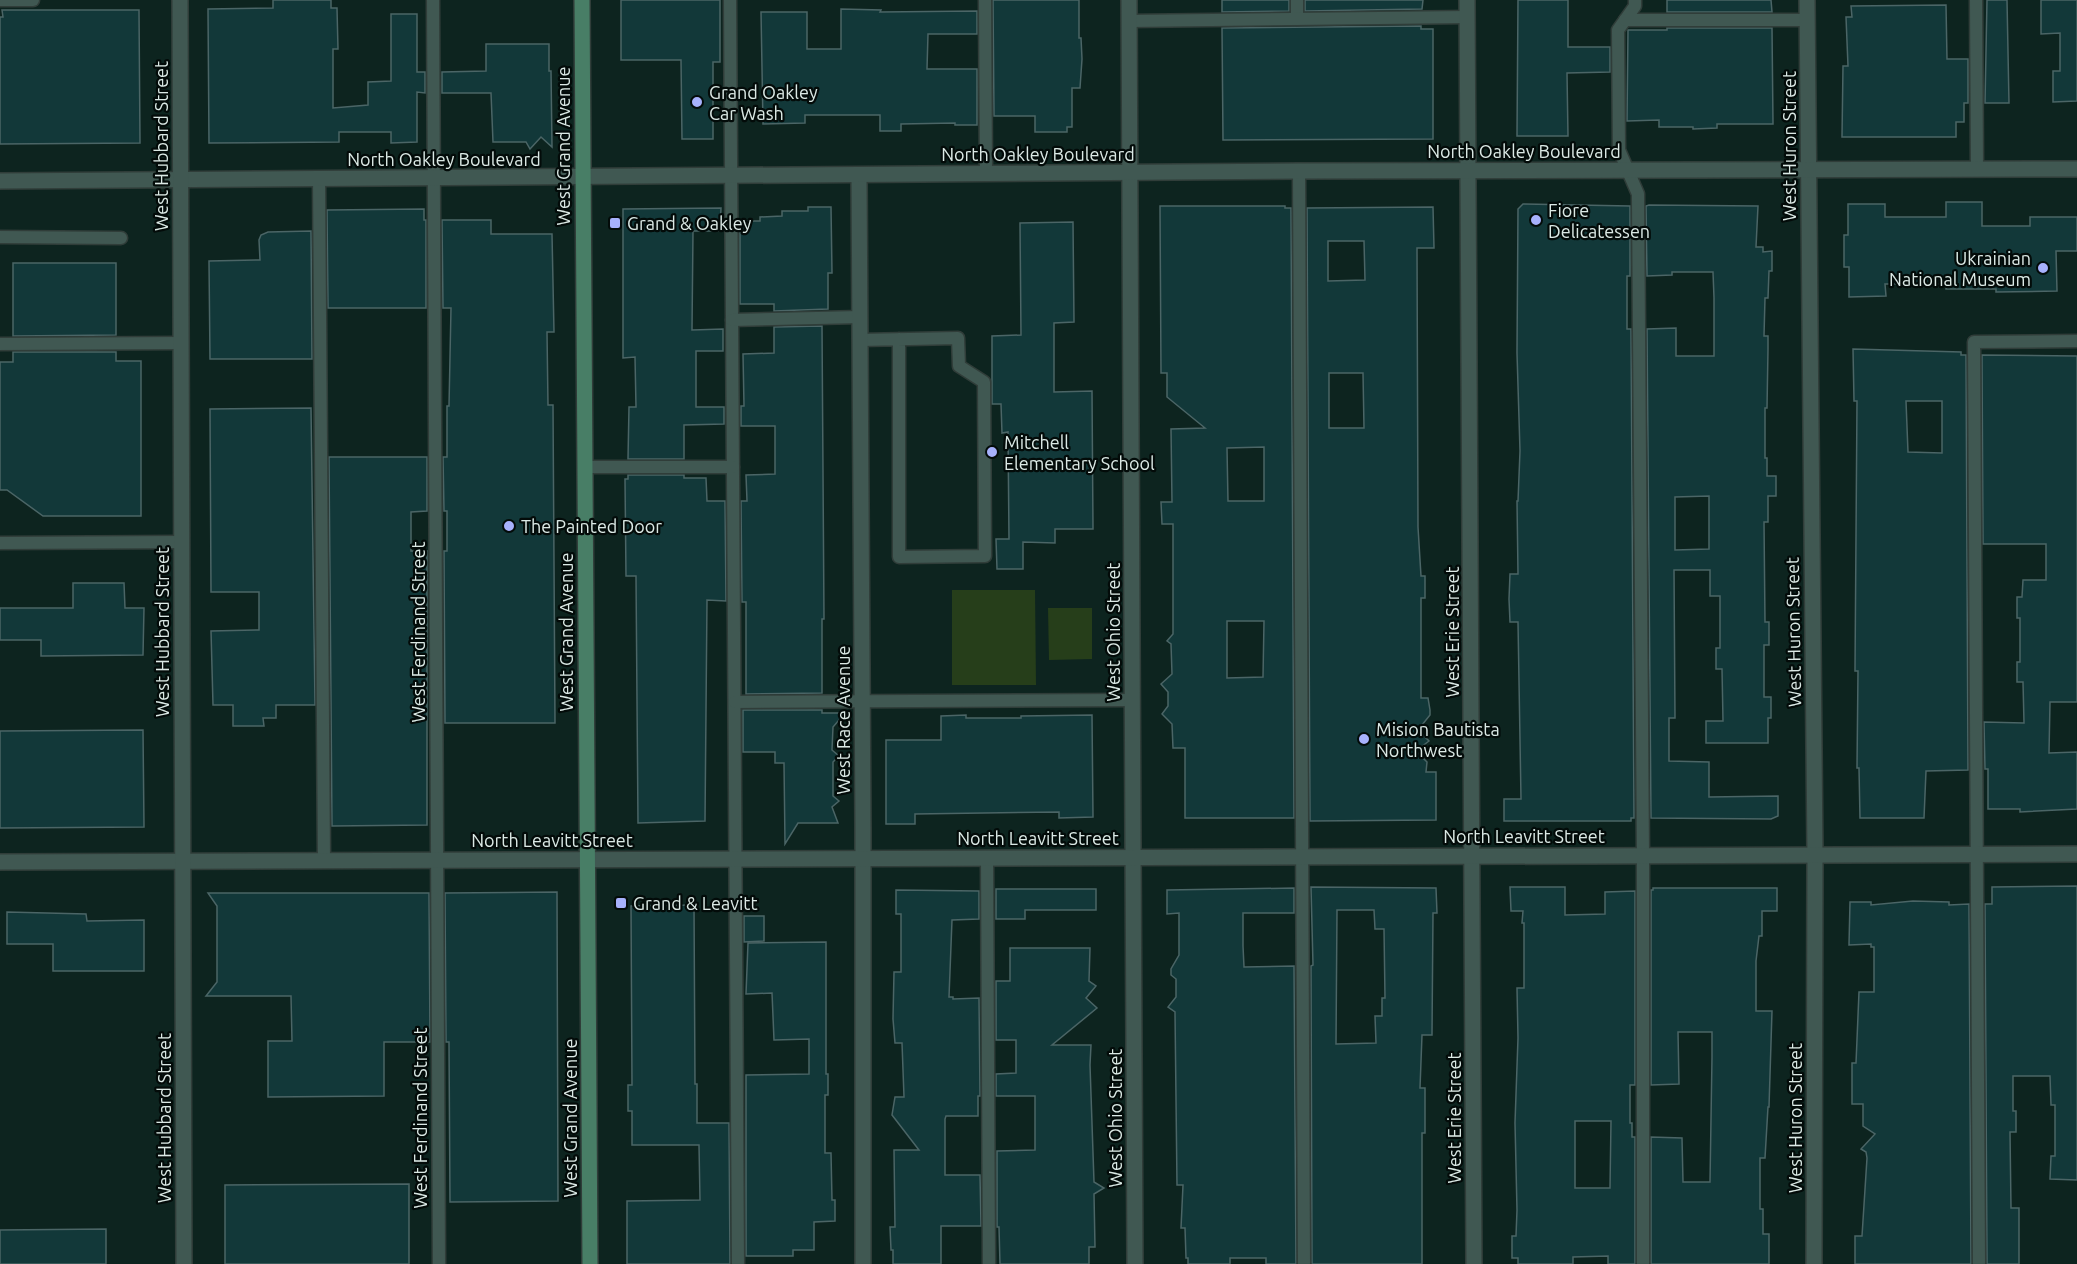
<svg xmlns="http://www.w3.org/2000/svg" width="2077" height="1264" font-family="Ubuntu,sans-serif">
<style>
.green{fill:#263e1a}
.building{fill:#123839;stroke:#4b6566;stroke-width:1.5;fill-rule:evenodd}
.lines{fill:none;stroke-linecap:round;stroke-linejoin:round}
.service-casing{stroke:#303d39;stroke-width:15}
.minor-casing{stroke:#303d39;stroke-width:18}
.tertiary-casing{stroke:#303d39;stroke-width:18}
.secondary-casing{stroke:#303d39;stroke-width:18}
.service{stroke:#405852;stroke-width:12}
.minor{stroke:#405852;stroke-width:15}
.tertiary{stroke:#405852;stroke-width:15}
.secondary{stroke:#487e66;stroke-width:15}
.poi-dot{fill:#a7b1fc;stroke:#030b09;stroke-width:2}
.labels{text-anchor:middle;dominant-baseline:central;stroke-width:4.5;stroke-linejoin:round;paint-order:stroke}
.poi-label{font-size:18px;fill:#dbe9e5;stroke:#030b09;text-anchor:start}
.street-label{font-size:18px;fill:#dbe9e5;stroke:#030b09}
</style>
<rect width="100%" height="100%" fill="#0d241f"/>
<g class="green">
<polygon points="1035,590 1036,685 952,685 952,590"/>
<polygon points="1048,608 1092,608 1092,659 1049,660"/>
</g>
<g class="building">
<polygon points="273,0 331,0 331,8 337,8 338,49 333,49 333,108 368,105 368,82 391,81 391,14 417,14 417,72 425,72 425,93 417,92 417,142 391,143 391,132 339,132 339,142 209,143 208,9 273,8"/>
<polygon points="621,0 720,0 720,62 713,62 713,139 682,139 681,60 621,60"/>
<polygon points="993,0 1079,0 1079,38 1081,38 1082,59 1080,88 1072,88 1072,127 1067,127 1067,132 1035,132 1035,116 994,116"/>
<polygon points="1222,0 1289,0 1289,11 1222,12"/>
<polygon points="1305,0 1423,0 1422,9 1305,11"/>
<polygon points="1518,0 1568,0 1568,47 1610,47 1610,72 1567,73 1568,136 1517,136"/>
<polygon points="1667,0 1771,0 1772,12 1667,12"/>
<polygon points="1987,0 2007,0 2009,103 1985,103"/>
<polygon points="2041,0 2077,0 2077,101 2053,102 2053,71 2060,71 2060,33 2041,34"/>
<polygon points="1946,5 1947,59 1968,59 1968,103 1964,103 1964,122 1956,122 1956,137 1842,137 1843,66 1848,66 1846,17 1852,17 1851,6"/>
<polygon points="841,9 881,10 880,12 977,11 977,34 928,34 927,69 977,69 977,125 955,125 955,123 901,124 901,131 880,131 880,115 805,115 805,123 763,124 761,12 807,12 807,49 841,49"/>
<polygon points="2,10 139,10 140,143 0,144 0,17 3,17"/>
<polygon points="1421,26 1421,29 1433,29 1433,139 1223,140 1222,28"/>
<polygon points="1667,28 1772,28 1773,124 1717,124 1717,128 1693,129 1693,127 1659,127 1659,120 1627,121 1628,30 1667,30"/>
<polygon points="486,44 549,44 549,71 551,71 552,147 541,137 530,149 526,142 493,142 491,93 442,93 442,72 486,71"/>
<polygon points="1946,202 1982,202 1982,226 2030,226 2030,217 2077,217 2077,251 2056,251 2057,291 1996,292 1996,289 1946,289 1946,284 1885,284 1886,296 1849,297 1849,267 1844,267 1844,235 1848,235 1848,204 1885,204 1885,217 1946,217"/>
<polygon points="1523,204 1630,206 1630,276 1627,276 1627,329 1631,329 1634,818 1631,818 1631,821 1504,821 1504,799 1521,799 1518,622 1510,622 1509,599 1510,574 1518,574 1517,501 1518,501 1520,451 1517,353 1518,209"/>
<path d="M 1649,205 L 1758,206 L 1756,247 L 1763,247 L 1763,252 L 1772,251 L 1772,271 L 1769,271 L 1768,298 L 1765,298 L 1764,336 L 1768,336 L 1768,349 L 1767,408 L 1765,408 L 1765,458 L 1767,458 L 1767,476 L 1776,476 L 1776,496 L 1768,496 L 1768,522 L 1764,522 L 1765,622 L 1769,622 L 1769,645 L 1764,645 L 1764,697 L 1771,697 L 1771,718 L 1768,718 L 1768,743 L 1706,743 L 1706,721 L 1723,721 L 1722,669 L 1716,669 L 1716,648 L 1720,648 L 1720,596 L 1710,596 L 1710,570 L 1674,570 L 1675,718 L 1669,718 L 1669,761 L 1709,762 L 1709,797 L 1778,796 L 1778,816 L 1771,819 L 1651,818 L 1647,329 L 1676,328 L 1676,356 L 1714,356 L 1714,298 L 1713,272 L 1672,272 L 1672,275 L 1647,276 L 1646,206 ZM 1709,496 L 1709,549 L 1675,550 L 1675,497 Z"/>
<path d="M 1160,206 L 1285,206 L 1285,208 L 1291,208 L 1294,818 L 1185,818 L 1185,748 L 1173,748 L 1172,724 L 1162,714 L 1168,706 L 1168,692 L 1161,684 L 1172,674 L 1171,644 L 1167,641 L 1173,634 L 1173,524 L 1162,524 L 1161,502 L 1172,502 L 1171,429 L 1205,428 L 1167,397 L 1167,373 L 1161,373 ZM 1264,447 L 1264,501 L 1228,501 L 1227,448 ZM 1227,621 L 1264,621 L 1263,677 L 1227,678 Z"/>
<polygon points="808,207 831,207 832,273 828,273 828,309 774,311 774,304 740,304 740,221 760,221 760,217 782,216 782,211 808,211"/>
<path d="M 1433,207 L 1434,248 L 1417,248 L 1418,527 L 1421,576 L 1425,576 L 1425,598 L 1421,598 L 1421,698 L 1428,698 L 1430,710 L 1430,715 L 1418,730 L 1429,741 L 1416,751 L 1427,762 L 1426,772 L 1436,772 L 1436,820 L 1310,821 L 1307,208 ZM 1328,241 L 1364,241 L 1365,280 L 1328,281 ZM 1329,373 L 1363,373 L 1364,428 L 1329,428 Z"/>
<polygon points="721,208 720,231 693,231 692,330 723,329 723,351 696,351 696,407 724,407 724,424 684,425 684,459 628,459 629,407 636,407 635,357 623,358 623,209"/>
<polygon points="424,209 424,220 426,220 426,308 328,308 327,210"/>
<polygon points="442,220 491,220 491,234 552,234 554,332 547,332 548,405 553,405 555,723 445,723 444,551 447,551 447,511 444,511 443,457 447,457 447,406 449,406 451,308 443,308"/>
<polygon points="1073,222 1074,322 1054,323 1054,392 1092,391 1093,529 1055,529 1055,543 1023,542 1023,569 997,569 996,539 1009,539 1008,432 1002,433 1001,404 992,404 992,336 1021,335 1020,223"/>
<polygon points="311,231 312,359 210,359 209,261 260,260 259,240 261,235 268,232"/>
<polygon points="13,263 116,263 116,335 13,336"/>
<polygon points="822,326 824,619 822,619 822,693 746,694 746,602 742,602 741,501 747,501 746,475 775,474 775,426 741,426 741,406 744,406 743,354 774,353 774,327"/>
<path d="M 1853,349 L 1961,352 L 1961,355 L 1966,355 L 1968,770 L 1926,771 L 1924,818 L 1860,818 L 1859,768 L 1857,768 L 1858,671 L 1855,671 L 1857,401 L 1854,401 ZM 1906,401 L 1942,401 L 1942,453 L 1908,452 Z"/>
<polygon points="13,352 116,352 116,361 141,361 141,516 43,516 7,490 0,490 0,362 13,362"/>
<polygon points="1982,355 2077,356 2077,702 2050,702 2049,753 2077,752 2077,809 2020,812 2020,809 1988,809 1988,769 1985,769 1984,722 2024,723 2023,682 2017,682 2017,662 2020,662 2020,618 2017,618 2017,597 2022,597 2023,580 2046,580 2046,544 1983,544"/>
<polygon points="311,408 315,705 276,705 276,718 263,718 264,726 233,726 233,705 213,705 211,631 259,630 259,592 211,592 210,409"/>
<polygon points="329,457 427,457 427,511 411,512 411,551 427,551 427,825 332,826"/>
<polygon points="628,475 684,475 684,478 706,478 707,501 725,501 726,601 707,600 705,821 638,823 636,576 626,576 625,479 628,479"/>
<polygon points="73,583 124,583 125,608 144,608 143,655 41,656 41,640 0,640 0,608 73,608"/>
<polygon points="743,710 822,710 822,713 845,713 833,727 832,750 839,756 833,762 833,796 839,801 832,807 838,823 798,823 785,844 784,763 775,763 775,752 743,752"/>
<polygon points="966,715 966,718 1021,718 1021,716 1092,715 1093,817 1059,818 1059,812 915,814 915,824 886,824 886,740 941,740 941,716"/>
<polygon points="143,730 144,827 0,828 0,731"/>
<polygon points="2077,886 2077,1180 2050,1179 2051,1156 2055,1156 2055,1105 2051,1105 2050,1076 2013,1076 2013,1111 2016,1111 2016,1132 2010,1132 2011,1208 2019,1208 2019,1264 1987,1264 1985,904 1992,904 1992,887"/>
<path d="M 1311,887 L 1436,888 L 1437,913 L 1433,913 L 1432,1035 L 1422,1035 L 1420,1088 L 1425,1088 L 1425,1133 L 1422,1133 L 1422,1264 L 1312,1264 L 1311,966 L 1313,965 ZM 1337,910 L 1374,910 L 1375,929 L 1384,929 L 1385,998 L 1382,998 L 1382,1016 L 1375,1016 L 1376,1043 L 1336,1044 Z"/>
<path d="M 1510,887 L 1565,887 L 1565,915 L 1605,914 L 1605,892 L 1635,891 L 1635,1085 L 1630,1085 L 1630,1123 L 1632,1123 L 1632,1137 L 1635,1137 L 1635,1264 L 1608,1264 L 1608,1256 L 1573,1257 L 1573,1264 L 1518,1264 L 1518,1258 L 1512,1258 L 1512,1236 L 1516,1236 L 1517,1210 L 1515,1123 L 1518,1038 L 1517,988 L 1524,988 L 1524,923 L 1522,923 L 1523,911 L 1511,911 ZM 1575,1121 L 1611,1121 L 1610,1188 L 1575,1188 Z"/>
<polygon points="1294,888 1294,913 1243,913 1243,946 1244,967 1294,966 1296,1264 1266,1264 1266,1258 1230,1258 1230,1264 1188,1264 1188,1258 1186,1258 1185,1228 1181,1228 1183,1185 1177,1185 1175,1012 1168,1007 1176,997 1176,979 1171,975 1171,969 1179,955 1179,913 1167,914 1167,890"/>
<polygon points="1653,888 1777,888 1777,911 1762,911 1762,936 1759,936 1756,961 1756,1011 1772,1011 1769,1107 1768,1107 1765,1158 1760,1158 1760,1209 1763,1209 1763,1234 1769,1234 1769,1264 1651,1264 1651,1137 1682,1138 1683,1182 1710,1182 1712,1057 1712,1032 1678,1032 1679,1084 1651,1085 1651,890 1653,890"/>
<polygon points="996,889 1096,889 1096,910 1025,910 1025,919 996,919"/>
<polygon points="896,890 979,891 979,919 952,920 949,997 953,997 953,999 979,998 980,1096 978,1096 978,1116 946,1116 945,1119 945,1175 980,1175 981,1226 941,1226 941,1264 893,1264 893,1250 891,1250 890,1227 895,1227 894,1150 919,1150 892,1115 895,1097 904,1097 902,1043 895,1043 893,1019 894,972 901,972 901,914 896,914"/>
<polygon points="557,892 558,1201 450,1202 449,1042 446,1042 445,893"/>
<polygon points="208,893 429,893 430,1042 384,1042 384,1096 268,1097 268,1041 292,1041 291,996 206,996 217,982 217,906"/>
<polygon points="1913,901 1949,902 1949,905 1969,904 1971,1264 1855,1264 1855,1236 1862,1236 1867,1158 1866,1152 1861,1149 1875,1134 1863,1126 1863,1104 1852,1104 1852,1063 1856,1063 1859,992 1874,992 1874,947 1871,947 1871,944 1849,945 1850,902 1871,902 1871,905"/>
<polygon points="694,905 695,1084 697,1084 697,1123 729,1123 730,1264 627,1264 627,1201 700,1200 699,1145 632,1145 632,1111 628,1111 628,1085 632,1085 631,906"/>
<polygon points="7,912 86,914 87,921 144,920 144,971 53,971 53,944 7,944"/>
<polygon points="744,916 764,916 764,941 744,942"/>
<polygon points="826,942 826,1074 828,1074 828,1095 825,1095 825,1153 831,1153 832,1200 835,1200 835,1221 814,1222 814,1250 793,1250 793,1256 746,1256 746,1075 809,1074 809,1039 774,1040 772,993 746,994 748,943"/>
<polygon points="1010,948 1090,948 1089,981 1096,986 1086,998 1097,1008 1052,1045 1091,1045 1090,1065 1094,1182 1104,1188 1094,1194 1095,1247 1089,1247 1089,1264 1000,1264 999,1227 997,1227 997,1151 1035,1150 1035,1096 996,1096 996,1074 1016,1073 1016,1040 996,1040 996,981 1010,981"/>
<polygon points="409,1184 409,1264 225,1264 225,1185"/>
<polygon points="106,1229 106,1264 0,1264 0,1230"/>
</g>
<g class="lines">
<defs>
<g id="service">
<polyline points="0,0 33,0"/>
<polyline points="433,0 439,1264"/>
<polyline points="730,0 738,1264"/>
<polyline points="985,0 986,174"/>
<polyline points="1297,0 1297,19"/>
<polyline points="1635,0 1635,6 1618,30 1619,150 1638,194 1638,200 1643,855 1643,1264"/>
<polyline points="1976,0 1977,169"/>
<polyline points="1625,20 1808,20"/>
<polyline points="1129,21 1468,17"/>
<polyline points="1299,171 1304,1264"/>
<polyline points="319,179 324,860"/>
<polyline points="0,237 121,238"/>
<polyline points="732,320 860,317"/>
<polyline points="860,340 958,338 959,366 984,382 985,556 899,557 899,339"/>
<polyline points="0,344 181,343"/>
<polyline points="585,467 733,467"/>
<polyline points="0,543 182,542"/>
<polyline points="735,702 1133,700"/>
<polyline points="987,858 989,1264"/>
<polyline points="1979,1264 1974,342 2077,341"/>
</g>
<g id="minor">
<polyline points="1129,0 1135,1264"/>
<polyline points="1467,0 1474,1264"/>
<polyline points="1807,0 1815,855 1814,1264"/>
<polyline points="859,175 863,827 863,1264"/>
<polyline points="0,181 1299,171 2077,169"/>
<polyline points="0,862 2077,854"/>
</g>
<polyline id="tertiary" points="180,0 184,1264"/>
<polyline id="secondary" points="582,0 590,1264"/>
</defs>
<use href="#service" class="service-casing"/>
<use href="#minor" class="minor-casing"/>
<use href="#tertiary" class="tertiary-casing"/>
<use href="#secondary" class="secondary-casing"/>
<use href="#service" class="service"/>
<use href="#minor" class="minor"/>
<use href="#tertiary" class="tertiary"/>
<use href="#secondary" class="secondary"/>
</g>
<g class="poi-dot">
<circle cx="697" cy="102" r="6"/>
<circle cx="1536" cy="220" r="6"/>
<rect x="609" y="217" width="12" height="12" rx="3"/>
<circle cx="2043" cy="268" r="6"/>
<circle cx="992" cy="452" r="6"/>
<circle cx="509" cy="526" r="6"/>
<circle cx="1364" cy="739" r="6"/>
<rect x="615" y="897" width="12" height="12" rx="3"/>
</g>
<g class="labels">
<g class="poi-label">
<text x="709" y="92">Grand Oakley<tspan x="709" dy="21">Car Wash</tspan></text>
<text x="1548" y="210">Fiore<tspan x="1548" dy="21">Delicatessen</tspan></text>
<text x="627" y="223">Grand &amp; Oakley</text>
<text x="2031" y="258" text-anchor="end">Ukrainian<tspan x="2031" dy="21">National Museum</tspan></text>
<text x="1004" y="442">Mitchell<tspan x="1004" dy="21">Elementary School</tspan></text>
<text x="521" y="526">The Painted Door</text>
<text x="1376" y="729">Mision Bautista<tspan x="1376" dy="21">Northwest</tspan></text>
<text x="633" y="903">Grand &amp; Leavitt</text>
</g>
<g class="street-label">
<text transform="translate(161 146) rotate(-90)">West Hubbard Street</text>
<text transform="translate(563 146) rotate(-90)">West Grand Avenue</text>
<text transform="translate(1789 146) rotate(-90)">West Huron Street</text>
<text x="1524" y="151">North Oakley Boulevard</text>
<text x="1038" y="154">North Oakley Boulevard</text>
<text x="444" y="159">North Oakley Boulevard</text>
<text transform="translate(162 632) rotate(-90)">West Hubbard Street</text>
<text transform="translate(418 632) rotate(-90)">West Ferdinand Street</text>
<text transform="translate(566 632) rotate(-90)">West Grand Avenue</text>
<text transform="translate(1113 632) rotate(-90)">West Ohio Street</text>
<text transform="translate(1452 632) rotate(-90)">West Erie Street</text>
<text transform="translate(1793 632) rotate(-91)">West Huron Street</text>
<text transform="translate(843 720) rotate(-90)">West Race Avenue</text>
<text x="1524" y="836">North Leavitt Street</text>
<text x="1038" y="838">North Leavitt Street</text>
<text x="552" y="840">North Leavitt Street</text>
<text transform="translate(164 1118) rotate(-90)">West Hubbard Street</text>
<text transform="translate(420 1118) rotate(-90)">West Ferdinand Street</text>
<text transform="translate(570 1118) rotate(-90)">West Grand Avenue</text>
<text transform="translate(1115 1118) rotate(-90)">West Ohio Street</text>
<text transform="translate(1454 1118) rotate(-90)">West Erie Street</text>
<text transform="translate(1795 1118) rotate(-90)">West Huron Street</text>
</g>
</g>
</svg>
